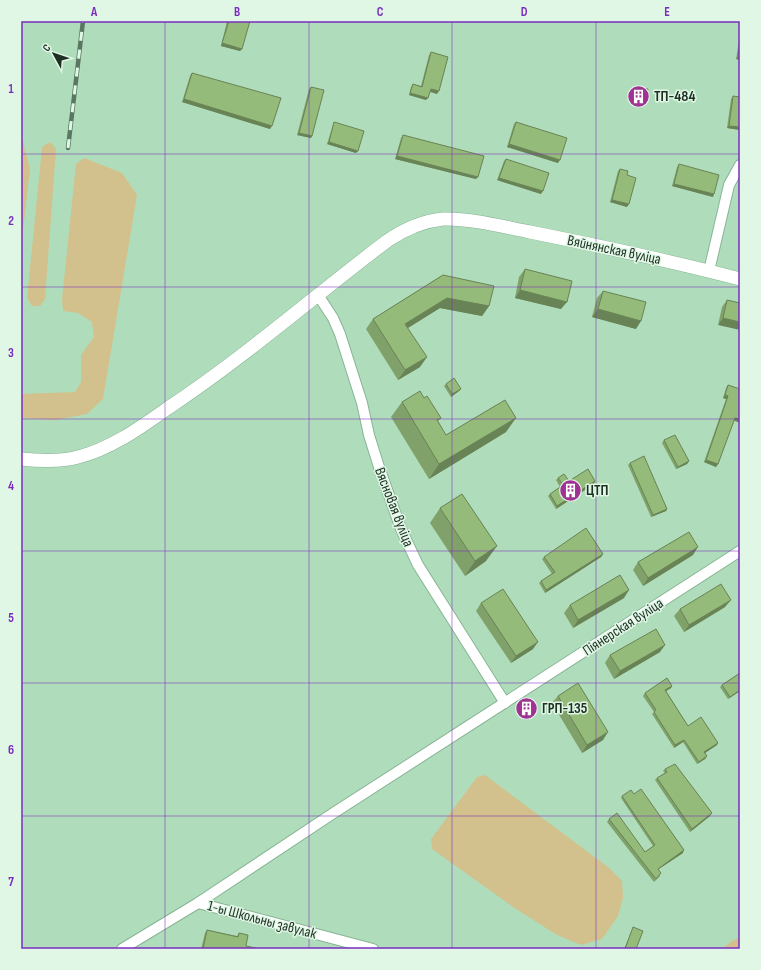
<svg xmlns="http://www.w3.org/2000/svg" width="761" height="970" font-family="'Sofia Sans Condensed',sans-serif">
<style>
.green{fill:#d2c18c}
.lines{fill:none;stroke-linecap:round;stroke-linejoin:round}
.minor-casing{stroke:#87b493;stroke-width:12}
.tertiary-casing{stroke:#87b493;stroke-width:14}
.minor{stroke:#fff;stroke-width:10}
.tertiary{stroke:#fff;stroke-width:13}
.rail-casing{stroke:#597761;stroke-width:4.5}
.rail{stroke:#e0f7e6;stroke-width:3;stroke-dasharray:9;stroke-linecap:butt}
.wall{fill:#80a169}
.shaded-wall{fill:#688355}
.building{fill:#95bb7a;stroke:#688355}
.grid{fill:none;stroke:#7b2cbf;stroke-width:1;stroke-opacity:0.55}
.labels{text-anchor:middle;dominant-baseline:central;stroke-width:3;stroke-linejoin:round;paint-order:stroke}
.poi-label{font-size:15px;font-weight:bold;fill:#1e3023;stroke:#e0f7e6;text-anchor:start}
.street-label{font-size:15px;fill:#1e3023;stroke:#e0f7e6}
.neatline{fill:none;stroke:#7b2cbf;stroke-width:1.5}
.grid-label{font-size:13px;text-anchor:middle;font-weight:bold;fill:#7b2cbf}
</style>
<rect width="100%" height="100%" fill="#afddbb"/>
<g class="green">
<polygon points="21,138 23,141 30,169 21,248"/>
<polygon points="50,142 56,149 45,299 40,306 32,306 27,298 40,168 42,147"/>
<polygon points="84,158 122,173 137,195 103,399 87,414 55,420 21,418 21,394 75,392 81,382 81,355 94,337 92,322 78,313 63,311 62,299 76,164"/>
<polygon points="485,775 608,867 622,881 623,898 618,916 602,939 581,945 557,935 516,909 432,849 431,839 477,777"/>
<polygon points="740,938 740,949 722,949 733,940"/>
</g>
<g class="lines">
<defs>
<g id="minor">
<polyline points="709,271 729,185 740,165"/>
<polyline points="318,295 333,318 340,334 362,403 369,435 379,467 401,529 418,565 505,703"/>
<polyline points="198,903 373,949"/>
<polyline points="122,949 198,903 332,814 740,551"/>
</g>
<path id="tertiary" d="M 21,459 C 40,461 60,462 78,457 C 111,449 141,427 168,408 C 245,357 314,296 387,241 C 403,230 423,221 443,219 C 469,218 504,227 530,232 C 600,246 671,261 740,279"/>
</defs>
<use href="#minor" class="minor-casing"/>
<use href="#tertiary" class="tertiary-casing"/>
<use href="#minor" class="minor"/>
<use href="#tertiary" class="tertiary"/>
<defs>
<polyline id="rail" points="68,148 83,21"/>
</defs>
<use href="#rail" class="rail-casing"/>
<use href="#rail" class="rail"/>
</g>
<g class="wall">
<polygon points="227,21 250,21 240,51 221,46"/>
<polygon points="740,35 740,60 736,59"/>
<polygon points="431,52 437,94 430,92 426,100 409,95 411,87 413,84 421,86 429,55"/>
<polygon points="192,73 270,129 182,102 190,76"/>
<polygon points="311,87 312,136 311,138 297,135 309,89"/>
<polygon points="637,87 644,102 632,99 635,89"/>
<polygon points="733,96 740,97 740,130 727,128 731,99"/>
<polygon points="334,122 356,153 327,144 333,125"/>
<polygon points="516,122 558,163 507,147 514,124"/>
<polygon points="403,135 476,179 395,159 401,138"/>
<polygon points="506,159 541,194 497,180 504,161"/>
<polygon points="679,164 713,197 672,186 677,167"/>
<polygon points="620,169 627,175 627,207 610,202 618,171"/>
<polygon points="525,269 561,309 515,298 519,277"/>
<polygon points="443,275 489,306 482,316 440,308 408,328 420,367 398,380 366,329 373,319"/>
<polygon points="603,291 636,329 592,317 597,298"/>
<polygon points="727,300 740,303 718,325 722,307"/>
<polygon points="446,384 461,389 459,391 451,397 444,386"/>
<polygon points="728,385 740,389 740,423 734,420 718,464 716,467 704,462 726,399 723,398 726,388"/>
<polygon points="424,398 441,418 438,421 446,435 506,432 429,479 391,417 402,402"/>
<polygon points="664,440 689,461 687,464 676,469 662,443"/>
<polygon points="630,463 667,509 666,511 651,517 628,465"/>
<polygon points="558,478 569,481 595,481 594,484 556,509 548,496 550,494 560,487 556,480"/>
<polygon points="440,508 486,561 465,576 430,523"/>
<polygon points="603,554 601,557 545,593 539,583 541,581 552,574 542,559 544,557"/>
<polygon points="693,555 643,586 633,570 638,562"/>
<polygon points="624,598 573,628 564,613 570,605"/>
<polygon points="481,603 533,649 511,663 476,611"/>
<polygon points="725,607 684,632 674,616 680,609"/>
<polygon points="660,652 614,679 605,663 610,655"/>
<polygon points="740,673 740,691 728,699 720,687 722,685"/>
<polygon points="672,686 671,688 666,691 688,726 717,745 705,753 707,756 705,759 697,764 683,742 674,748 652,714 654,712 643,696 645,693"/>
<polygon points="558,696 603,740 582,753 552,703"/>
<polygon points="665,769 710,816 690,832 655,780 657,778 665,773 663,771"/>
<polygon points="622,796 683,853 658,869 660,876 654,882 607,822 609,819 645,852 653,846 621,798"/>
<polygon points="633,927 636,949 624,949 632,930"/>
<polygon points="207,930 237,936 239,933 246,946 256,949 201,949 205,933"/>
</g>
<g class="shaded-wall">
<polygon points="222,43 242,49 240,51 221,46"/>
<polygon points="738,57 740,57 740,60 736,59"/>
<polygon points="431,89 439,91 437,94 429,91"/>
<polygon points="410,93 428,98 426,100 409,95"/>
<polygon points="634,97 645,99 644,102 632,99"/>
<polygon points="184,99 272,126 270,129 182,102"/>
<polygon points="729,126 740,127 740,130 727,128"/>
<polygon points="299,133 312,136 311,138 297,135"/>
<polygon points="329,142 358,151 356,153 327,144"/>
<polygon points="509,144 560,160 558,163 507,147"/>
<polygon points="397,156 478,177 476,179 395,159"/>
<polygon points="499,178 543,191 541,194 497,180"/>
<polygon points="674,184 714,194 713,197 672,186"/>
<polygon points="612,200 629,204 627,207 610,202"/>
<polygon points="520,290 567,302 561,309 515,298"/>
<polygon points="447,298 489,306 482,316 440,308 398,334 405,324"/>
<polygon points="598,309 641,321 636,329 592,317"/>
<polygon points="723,318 740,322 740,330 718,325"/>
<polygon points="427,357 420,367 398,380 405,370"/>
<polygon points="461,389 459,391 451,397 452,394"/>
<polygon points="725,395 728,396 726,399 723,398"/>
<polygon points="516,418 506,432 429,479 439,464"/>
<polygon points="735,418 740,419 740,423 733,420"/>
<polygon points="706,460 718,464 716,467 704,462"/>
<polygon points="689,461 687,464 676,469 678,467"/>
<polygon points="595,481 594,484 556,509 557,506"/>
<polygon points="667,509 666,511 651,517 653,515"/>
<polygon points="497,546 486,561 465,576 475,561"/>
<polygon points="698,547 693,555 643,586 648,578"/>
<polygon points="603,554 601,557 545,593 546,590"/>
<polygon points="629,590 624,598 573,628 578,620"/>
<polygon points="731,600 725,607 684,632 689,625"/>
<polygon points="538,642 533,649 511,663 516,656"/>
<polygon points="665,645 660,652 614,679 620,671"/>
<polygon points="672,686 671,688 663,693 665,690"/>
<polygon points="740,690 740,691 728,699 730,697"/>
<polygon points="608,732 603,740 582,753 587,745"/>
<polygon points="684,740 683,742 674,748 675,745"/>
<polygon points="718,743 717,745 702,755 704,752"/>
<polygon points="707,756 705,759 697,764 699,762"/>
<polygon points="712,813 710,816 690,832 692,829"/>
<polygon points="684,850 683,853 656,871 658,869"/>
</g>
<g class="building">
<polygon points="229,21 250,21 242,49 222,43"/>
<polygon points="740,43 740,57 738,57"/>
<polygon points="431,52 448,57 439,91 431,89 428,98 410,93 413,84 422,87"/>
<polygon points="192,73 281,98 272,126 184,99"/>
<polygon points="311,87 324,90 312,136 299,133"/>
<polygon points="637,87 648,89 645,99 634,97"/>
<polygon points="733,96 740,97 740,127 729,126"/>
<polygon points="334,122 364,131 358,151 329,142"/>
<polygon points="516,122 567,138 560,160 509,144"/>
<polygon points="403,135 484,156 478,177 397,156"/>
<polygon points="506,159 549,173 543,191 499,178"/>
<polygon points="679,164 719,175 714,194 674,184"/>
<polygon points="620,169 628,171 627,175 636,178 629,204 612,200"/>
<polygon points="525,269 572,281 567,302 520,290"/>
<polygon points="443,275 494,286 489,306 447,298 405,324 427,357 405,370 373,319"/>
<polygon points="603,291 646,302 641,321 598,309"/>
<polygon points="727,300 740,303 740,322 723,318"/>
<polygon points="454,378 461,389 452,394 446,384"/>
<polygon points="728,385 740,389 740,419 735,418 718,464 706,460 728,396 725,395"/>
<polygon points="420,391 424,398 427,396 441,418 437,420 446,435 505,400 516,418 439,464 402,402"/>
<polygon points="675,435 689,461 678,467 664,440"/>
<polygon points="644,456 667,509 653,515 630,463"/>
<polygon points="588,469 595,481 557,506 550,494 563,485 558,478 564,474 569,481"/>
<polygon points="462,494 497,546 475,561 440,508"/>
<polygon points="586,528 603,554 546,590 541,581 555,572 544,557"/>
<polygon points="689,532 698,547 648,578 638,562"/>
<polygon points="620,575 629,590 578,620 570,605"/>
<polygon points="721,584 731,600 689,625 680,609"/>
<polygon points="503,589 538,642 516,656 481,603"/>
<polygon points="656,629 665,645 620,671 610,655"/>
<polygon points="740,673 740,690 730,697 722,685"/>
<polygon points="667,678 672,686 665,690 688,726 701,717 718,743 704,752 707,756 699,762 684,740 675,745 654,712 656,710 645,693"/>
<polygon points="578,683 608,732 587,745 558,696"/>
<polygon points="675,764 712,813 692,829 657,778 667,772 665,769"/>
<polygon points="641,789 684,850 658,869 661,873 656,879 609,819 617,813 645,852 655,845 622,796 631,790 634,794"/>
<polygon points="633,927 643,931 636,949 625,949"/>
<polygon points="207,930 238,937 239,933 248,935 246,946 256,948 256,949 203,949"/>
</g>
<path class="grid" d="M 165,21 L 165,949M 309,21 L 309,949M 452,21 L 452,949M 596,21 L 596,949M 21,154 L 740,154M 21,287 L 740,287M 21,419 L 740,419M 21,551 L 740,551M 21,683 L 740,683M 21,816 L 740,816"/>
<defs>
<symbol id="building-disc" viewBox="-11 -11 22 22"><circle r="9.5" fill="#9f3292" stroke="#e0f7e6"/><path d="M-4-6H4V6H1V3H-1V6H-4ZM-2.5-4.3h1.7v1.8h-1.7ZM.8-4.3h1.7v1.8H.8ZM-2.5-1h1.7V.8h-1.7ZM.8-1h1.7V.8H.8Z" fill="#fff"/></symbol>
</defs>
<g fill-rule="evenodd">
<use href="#building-disc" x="626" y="84" width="25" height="25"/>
<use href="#building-disc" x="558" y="478" width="25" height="25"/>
<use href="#building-disc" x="514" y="696" width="25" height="25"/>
</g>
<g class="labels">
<g class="poi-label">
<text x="654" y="96">ТП-484</text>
<text x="586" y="490">ЦТП</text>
<text x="542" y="708">ГРП-135</text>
</g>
<g class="street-label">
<text transform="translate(614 250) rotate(12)">Вяйнянская вуліца</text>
<text transform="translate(394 507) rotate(69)">Вясновая вуліца</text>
<text transform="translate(623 627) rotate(-33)">Піянерская вуліца</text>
<text transform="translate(262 920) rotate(15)">1-ы Школьны завулак</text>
</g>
</g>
<rect width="761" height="970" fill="none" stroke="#e0f7e6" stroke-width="44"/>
<g transform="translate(54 54) rotate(310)" stroke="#e0f7e6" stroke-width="3" paint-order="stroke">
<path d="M0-3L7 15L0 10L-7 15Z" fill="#1e3023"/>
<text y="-6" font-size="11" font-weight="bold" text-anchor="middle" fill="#1e3023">С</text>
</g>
<rect x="22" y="22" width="717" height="926" class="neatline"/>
<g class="grid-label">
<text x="94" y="16">A</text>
<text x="237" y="16">B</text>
<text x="380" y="16">C</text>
<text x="524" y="16">D</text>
<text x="667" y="16">E</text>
<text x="11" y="93">1</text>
<text x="11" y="225">2</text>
<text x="11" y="357">3</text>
<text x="11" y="490">4</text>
<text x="11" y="622">5</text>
<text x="11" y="754">6</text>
<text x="11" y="886">7</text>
</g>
</svg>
